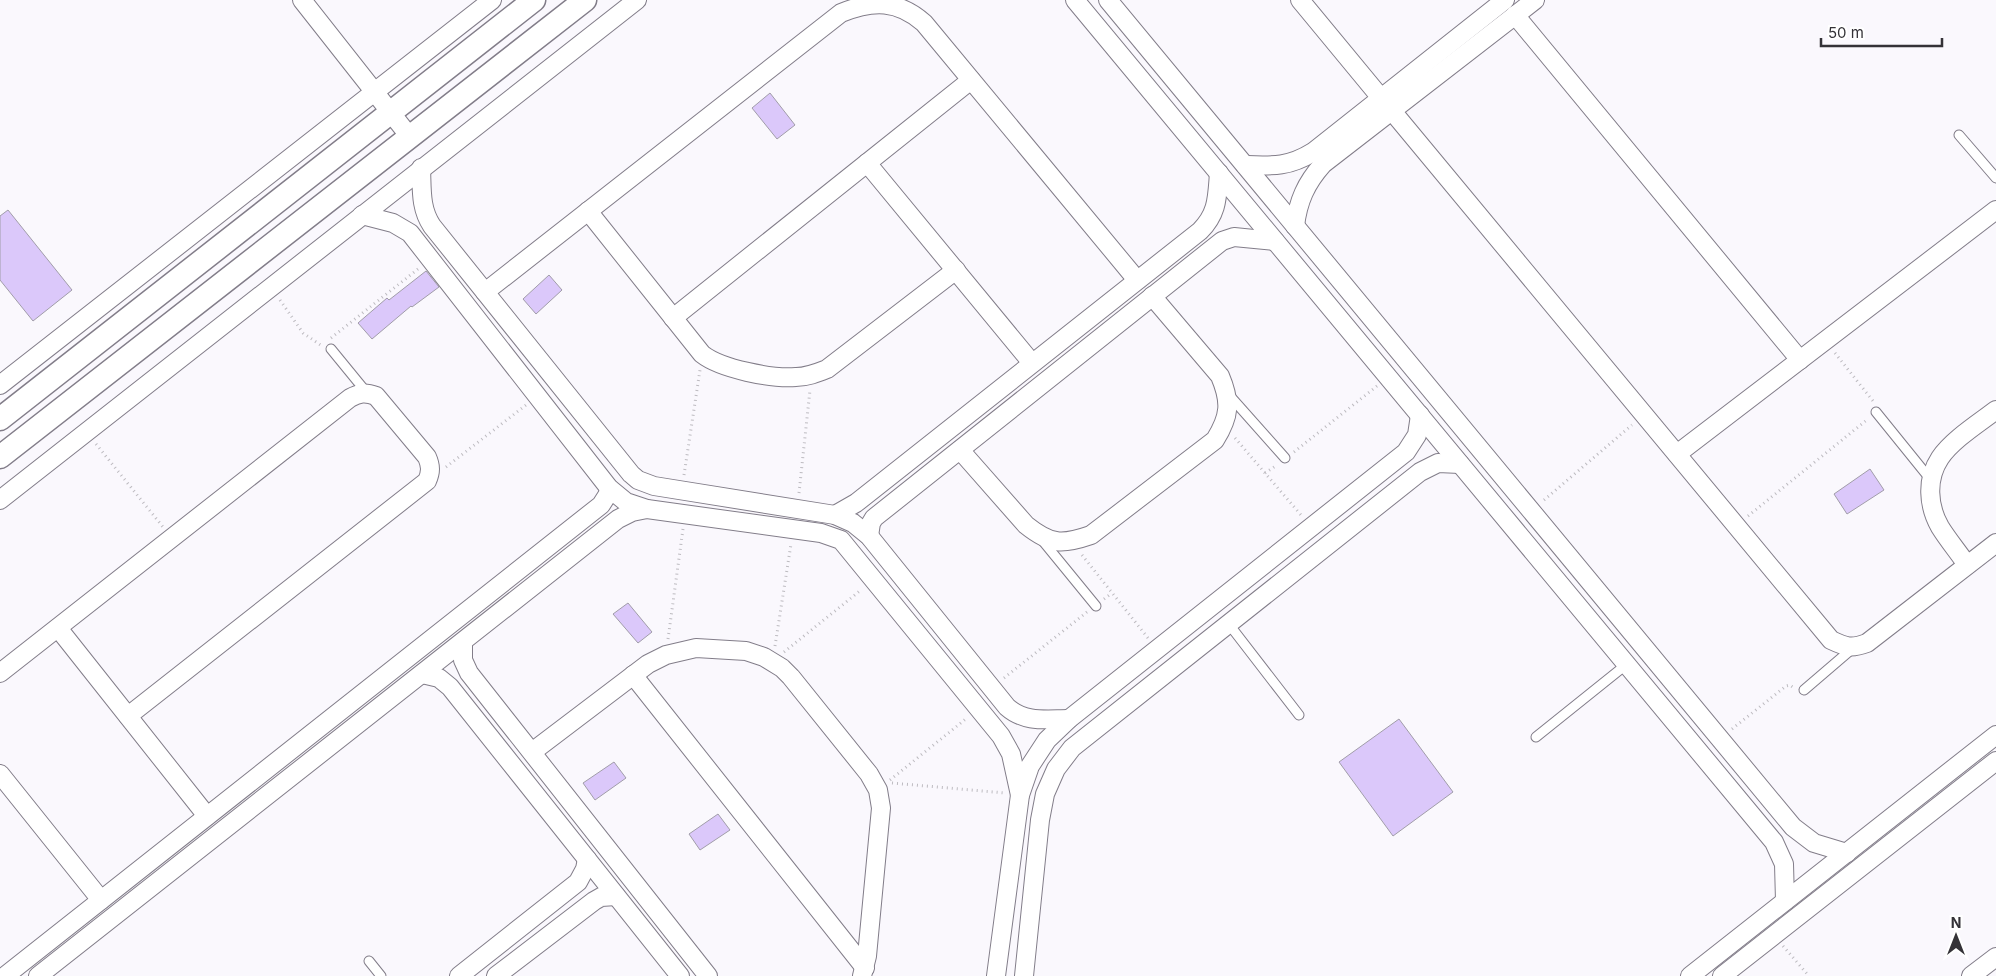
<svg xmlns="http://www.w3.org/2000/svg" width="1996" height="976" font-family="Inter,sans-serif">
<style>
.building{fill:#dbc8fa;stroke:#a19da9}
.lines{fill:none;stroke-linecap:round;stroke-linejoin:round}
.service-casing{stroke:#827d89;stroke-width:11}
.minor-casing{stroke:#827d89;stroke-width:20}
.tertiary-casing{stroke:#827d89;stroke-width:25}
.path{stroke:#bdbbc0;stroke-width:3;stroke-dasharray:1 4;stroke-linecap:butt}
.service{stroke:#fff;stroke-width:9}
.minor{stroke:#fff;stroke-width:18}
.tertiary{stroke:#fff;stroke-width:22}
</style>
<rect width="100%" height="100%" fill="#faf8fd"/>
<g class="building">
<polygon points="770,93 795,125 777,139 752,108"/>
<polygon points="8,210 72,290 33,321 0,280 0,216"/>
<polygon points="426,271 439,287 412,307 411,306 372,339 358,323 387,298 389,300"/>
<polygon points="549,275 562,290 536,314 523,299"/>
<polygon points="1870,469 1884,490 1847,514 1834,494"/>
<polygon points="628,603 652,632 638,643 613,614"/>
<polygon points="1399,719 1453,792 1393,836 1339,762"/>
<polygon points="614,762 626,778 595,800 583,783"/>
<polygon points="718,814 730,830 700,850 689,834"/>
</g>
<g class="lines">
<defs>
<g id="service">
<polyline points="1959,135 1996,178"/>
<polyline points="331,349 367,393"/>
<polyline points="1229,395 1285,458"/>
<polyline points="1876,412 1931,480"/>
<polyline points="1042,540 1096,606"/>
<polyline points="1228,623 1299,715"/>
<polyline points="1804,690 1853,648"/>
<polyline points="1536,737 1627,664"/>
<polyline points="369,961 381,976"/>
</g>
<g id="minor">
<polyline points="302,0 410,137"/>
<polyline points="1075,0 1774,842 1784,864 1785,901"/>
<polyline points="1108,0 1793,827 1814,843 1847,853"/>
<polyline points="1300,0 1381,98"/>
<polyline points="1515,15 1800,360"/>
<path d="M 1392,111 L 1831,640 C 1846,647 1851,649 1867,643 L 1996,543"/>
<polyline points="867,163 1032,363"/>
<path d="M 1245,165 C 1273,166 1289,167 1313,152 L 1505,0"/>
<path d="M 421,168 C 422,189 420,208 432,226 L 631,474 L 638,480 L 654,486 L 835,515 L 853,523 L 869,536 L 1007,707 C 1025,723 1046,719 1069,719"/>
<path d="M 588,211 L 702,354 C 721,369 772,379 796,377 C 807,377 817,373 827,369 L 956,270"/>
<polyline points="362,215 393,223 410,233 609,488 626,502 647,509 821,533 841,540 1001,736 1011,754 1020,795"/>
<path d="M 1295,226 C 1298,201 1306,183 1323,164 L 1535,0"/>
<path d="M 485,292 L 841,13 C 873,0 898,0 924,23 L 1137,280"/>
<polyline points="673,318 971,80"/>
<polyline points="0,385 492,0"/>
<path d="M 960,450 L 1026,525 C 1051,545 1062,545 1091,535 L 1215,440 C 1230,416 1231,402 1220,376 L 1152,296"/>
<polyline points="1677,454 1996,210"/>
<polyline points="0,500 637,0"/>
<path d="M 835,515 L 856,503 L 1200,231 C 1218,213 1217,197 1219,173"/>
<polyline points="869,536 871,523 874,518 1222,241 1234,237 1275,241"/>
<path d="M 1967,565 C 1959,553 1948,540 1940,527 C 1928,506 1926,479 1940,458 C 1952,440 1979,423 1996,410"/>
<polyline points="58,628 207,816"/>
<polyline points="463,642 463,660 469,673 708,976"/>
<path d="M 0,673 L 350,398 C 359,393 365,392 376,396 L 427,457 C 431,466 431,472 427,481 L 128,716"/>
<polyline points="422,674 439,678 450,687 680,976"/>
<polyline points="633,675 865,968"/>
<polyline points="532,752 648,664 666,655 696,648 746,651 764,657 782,668 791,677 869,774 878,790 881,808 867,956 862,976"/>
<polyline points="0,774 101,900"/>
<polyline points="5,976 601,505 608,494 609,488"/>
<polyline points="38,976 618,519 632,512 647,509"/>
<polyline points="459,976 578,882 585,869 587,859"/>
<polyline points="496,976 594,901 601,897 616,896"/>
<polyline points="996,976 1020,795 1030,766 1047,740 1069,719 1406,452 1417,435 1420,415"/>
<polyline points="1024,976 1040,820 1045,794 1056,769 1072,748 1420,472 1438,463 1460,464"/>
<polyline points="1690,976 1996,735"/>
<polyline points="1722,976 1996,761"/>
<polyline points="1971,976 1996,957"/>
</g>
<g id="tertiary">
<polyline points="0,419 534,0"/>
<polyline points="0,457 585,0"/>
</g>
</defs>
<use href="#service" class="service-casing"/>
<use href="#minor" class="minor-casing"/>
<use href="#tertiary" class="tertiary-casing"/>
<g class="path">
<polyline points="280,300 303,333 322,346"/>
<polyline points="331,338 418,269"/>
<polyline points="1835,353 1873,401"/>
<polyline points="1235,438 1301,515"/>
<polyline points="96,444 163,527"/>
<polyline points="1294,452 1377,386"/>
<polyline points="446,467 526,405"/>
<polyline points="1265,473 1277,465"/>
<polyline points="684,475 700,370"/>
<polyline points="799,493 810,390"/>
<polyline points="1544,500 1632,425"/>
<polyline points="1748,516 1868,419"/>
<polyline points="1082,555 1148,638"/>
<polyline points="1104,599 1112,593"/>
<polyline points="668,639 683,529"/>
<polyline points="775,646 791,544"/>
<polyline points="784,652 861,590"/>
<polyline points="1004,678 1087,612"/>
<polyline points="1732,729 1786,686 1790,685 1794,688"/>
<polyline points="890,780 967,718"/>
<polyline points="892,783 1005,793"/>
<polyline points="1783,946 1809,976"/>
</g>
<use href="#service" class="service"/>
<use href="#minor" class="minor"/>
<use href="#tertiary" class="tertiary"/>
</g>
<g transform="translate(1956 936)" stroke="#ffffff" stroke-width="4" paint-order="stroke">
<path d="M0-4L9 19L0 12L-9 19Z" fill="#343237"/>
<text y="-8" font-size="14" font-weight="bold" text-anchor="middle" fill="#343237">N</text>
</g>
<path d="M1821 38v8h121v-8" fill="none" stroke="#343237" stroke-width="2.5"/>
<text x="1828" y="38" font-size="15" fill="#343237" stroke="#ffffff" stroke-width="4" paint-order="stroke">50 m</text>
</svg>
